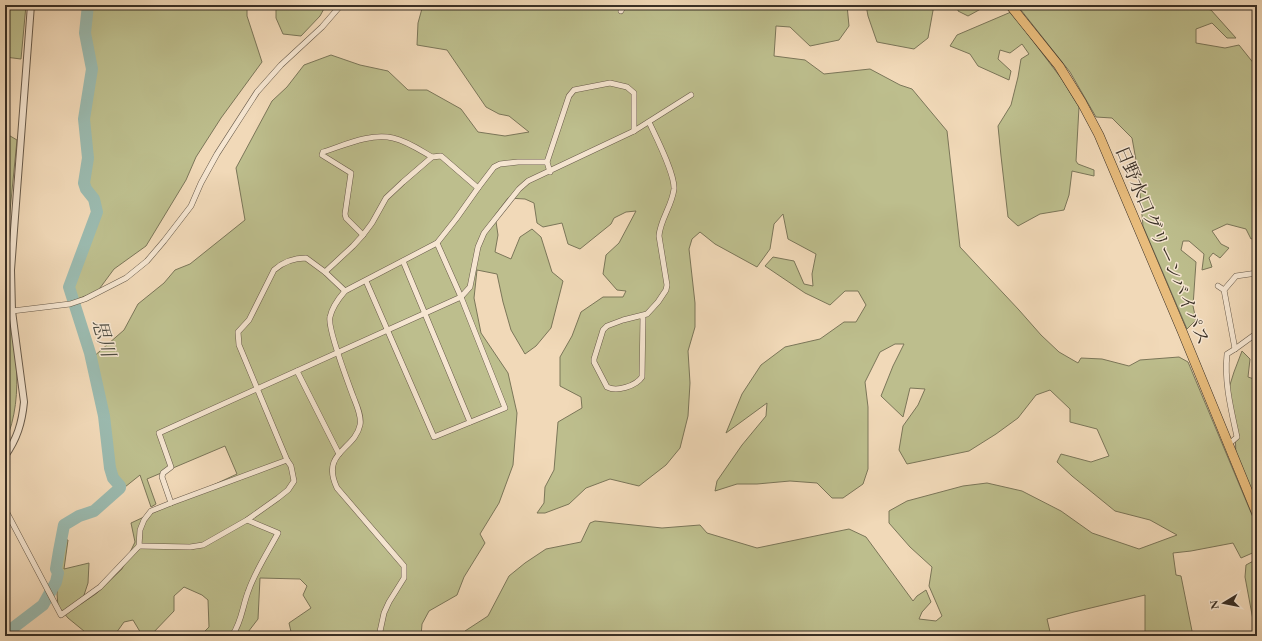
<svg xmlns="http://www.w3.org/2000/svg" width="1262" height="641" font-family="'EB Garamond','Noto Serif JP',serif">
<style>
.green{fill:#bdbe8d;stroke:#7b7659}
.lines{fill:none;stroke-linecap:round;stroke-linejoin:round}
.river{stroke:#9bbaaf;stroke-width:12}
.minor-casing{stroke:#675a4a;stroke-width:6}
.tertiary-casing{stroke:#675a4a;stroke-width:8}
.trunk-casing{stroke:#392f25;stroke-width:10}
.minor{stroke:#f6e6d1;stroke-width:5}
.tertiary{stroke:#f6e6d1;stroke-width:6}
.trunk{stroke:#e8bc7c;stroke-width:9}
.labels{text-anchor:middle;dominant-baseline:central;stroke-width:3;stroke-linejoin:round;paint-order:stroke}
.street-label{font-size:18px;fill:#392f25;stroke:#f6e6d1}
.water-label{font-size:19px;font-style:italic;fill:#4d4b41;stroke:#f6e6d1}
</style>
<rect width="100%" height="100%" fill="#f1d9b8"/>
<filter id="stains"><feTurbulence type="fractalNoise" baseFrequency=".005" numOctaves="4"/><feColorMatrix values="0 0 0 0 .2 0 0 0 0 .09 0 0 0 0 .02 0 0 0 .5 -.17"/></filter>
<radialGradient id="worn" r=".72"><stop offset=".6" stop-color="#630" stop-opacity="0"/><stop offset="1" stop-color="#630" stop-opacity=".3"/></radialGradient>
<g class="green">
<polygon points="5,5 26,5 21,59 5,57"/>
<polygon points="91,5 247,5 247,16 262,62 221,118 196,157 186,180 146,246 114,269 97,292 74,300 70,290 97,217 98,199 87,186 90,148 88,119 93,70 88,42 88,18"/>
<polygon points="276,5 326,5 320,16 301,36 283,34 276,18"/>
<polygon points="423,5 847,5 849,26 839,40 810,46 790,27 776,26 774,56 805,60 824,74 870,69 900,85 912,89 947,131 960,247 1019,310 1041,335 1059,352 1078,363 1081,358 1102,359 1129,366 1140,360 1179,357 1188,362 1257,527 1257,551 1241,558 1233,543 1191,551 1173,553 1176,575 1181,576 1193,636 1145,636 1145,595 1074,612 1047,619 1051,636 465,636 465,631 488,616 509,576 525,563 546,549 581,542 590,523 595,521 662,528 700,525 707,533 757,548 849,529 866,537 913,601 917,596 926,590 931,602 922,612 919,619 936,621 942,616 929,586 932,567 910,547 889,523 889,511 907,501 963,486 987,483 1022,491 1061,511 1092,533 1139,549 1177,535 1150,520 1115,511 1072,476 1057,462 1061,454 1091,462 1109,456 1097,429 1070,422 1070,409 1050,390 1036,395 1018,418 996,434 969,451 907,464 899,450 903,426 918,405 925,389 910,388 903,417 881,396 893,366 904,344 895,344 880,352 865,382 868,407 868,469 863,484 843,498 832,498 817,483 790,481 757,484 737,484 715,491 717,481 742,445 766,416 767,403 726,433 742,394 761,365 785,347 820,339 844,322 856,322 866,305 858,291 845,291 830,305 805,293 765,266 773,257 794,261 804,284 813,286 812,274 816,254 788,239 783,214 774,224 770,249 757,267 715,244 700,232 692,239 689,249 695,303 695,327 688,351 690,383 688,416 680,448 666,465 639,486 610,479 586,488 569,504 545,513 537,513 544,503 545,487 554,470 558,422 582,408 581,397 560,386 560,357 572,336 581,312 603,297 623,297 626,291 617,290 603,274 606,255 619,243 636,211 626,212 614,218 611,224 580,249 568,244 562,223 543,227 537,223 534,203 525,199 508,198 495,215 498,235 495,252 511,259 520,237 532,229 541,237 552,272 563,281 551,328 536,346 525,354 511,330 503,302 497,274 477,270 474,298 481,333 508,373 517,413 513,465 499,503 480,534 485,543 464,577 457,595 429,611 422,624 421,636 292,636 289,623 311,608 303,595 307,586 300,579 260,578 258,619 245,636 200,636 209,627 208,600 202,595 184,587 174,596 174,611 151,635 142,635 133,620 124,622 114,636 90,636 68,618 58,606 57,594 62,539 68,540 64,569 89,563 88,583 81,604 97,593 122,569 135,542 131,523 237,474 225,446 147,479 156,504 151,507 140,475 125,487 113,469 105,411 92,358 124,330 138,304 164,283 175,270 190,264 245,220 236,168 272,101 287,87 304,65 331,55 360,65 388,71 408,90 427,90 461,109 478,132 505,136 529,132 509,116 499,114 486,107 447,50 417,45 418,23"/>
<polygon points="866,5 934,5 928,38 914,49 877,42 868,16"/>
<polygon points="958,5 988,5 968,16 958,11"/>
<polygon points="1017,5 1192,5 1211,10 1236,38 1227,38 1212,23 1196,29 1196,43 1225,48 1239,45 1255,65 1257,65 1257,237 1251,239 1246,229 1227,224 1212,231 1221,244 1229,248 1220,258 1213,253 1209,258 1212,267 1202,270 1204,254 1189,241 1183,241 1181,250 1196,262 1193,306 1196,320 1187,329 1143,226 1138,171 1132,138 1112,118 1096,117 1070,72"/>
<polygon points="1011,12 1061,78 1079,107 1076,161 1078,164 1094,170 1094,176 1072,171 1069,195 1064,210 1040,214 1018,226 1008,217 1001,156 998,126 1011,105 1018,77 1021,59 1029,54 1022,44 1010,53 1000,50 998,59 1011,71 1009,80 978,66 970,54 950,46 957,35"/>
<polygon points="5,133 17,140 9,221 5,219"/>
<path d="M 5,285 C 13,339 27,392 5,443 Z"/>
<polygon points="1242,351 1250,359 1248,377 1257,380 1257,504 1236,459 1235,426 1228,391 1234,372"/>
<polygon points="1257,559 1257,636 1256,636 1245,577 1246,565"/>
</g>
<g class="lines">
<polyline class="river" points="5,634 43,605 56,582 58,573 56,569 59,551 64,525 79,516 94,511 120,488 120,486 113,478 110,468 104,416 90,353 69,287 97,212 94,199 86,189 84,183 88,158 84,119 92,69 85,33 88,5"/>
<defs>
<g id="minor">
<polyline points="621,11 624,5"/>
<polyline points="550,172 547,162 569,96 574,90 610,83 627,87 634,93 634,131"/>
<path d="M 363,235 L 346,218 L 345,214 L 351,173 L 322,155 L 323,152 C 345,145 370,133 393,138 C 407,141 420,150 432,157"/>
<polyline points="403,261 470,422"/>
<polyline points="325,272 353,246 363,235 372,223 386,198 403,182 432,157 441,156 478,188"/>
<polyline points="366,281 434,437 505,408 461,297 437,243"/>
<polyline points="1218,286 1224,290"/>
<polyline points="12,311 70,304 85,299 126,278 147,261 164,241 191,206 201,183 217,154 257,92 281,65 322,27 341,5"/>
<path d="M 643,316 L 642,377 C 636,386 617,392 607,387 L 594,362 L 594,359 L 603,330 L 607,326 L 623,320 L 647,314 L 658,302 L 666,290 L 667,285 L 659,236 C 660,220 672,206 674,189 C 675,174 656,137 649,122"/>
<polyline points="1235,349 1224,290 1236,276 1257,273"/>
<polyline points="297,371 339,454"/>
<path d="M 1228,445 L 1237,437 C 1231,409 1224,382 1227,354 L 1235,349 L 1257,333"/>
<polyline points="171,503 162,477 163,473 171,467 159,433 461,297 470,287 478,247 484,233 519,189 528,181 634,131 691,95"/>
<polyline points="5,509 61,615 100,587 139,546 140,530 144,520 151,511 171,503 287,460"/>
<path d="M 139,546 L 190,547 L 203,545 L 247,520 L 278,498 L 288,490 L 294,481 L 291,466 L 287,460 L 239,345 L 238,332 L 249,320 L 274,270 C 283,262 294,258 306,258 L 325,272 L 345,291"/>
<path d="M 232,636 C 242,621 242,608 248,592 C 255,571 268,552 278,533 L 247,520"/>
<path d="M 379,636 L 384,613 L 389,602 L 404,578 L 404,566 L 337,488 C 320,452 355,450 360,425 C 362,416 356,404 353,396 C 348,382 327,328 330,317 C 332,307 339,298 345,291 L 437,243 L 456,219 L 478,188 L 494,167 L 500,164 L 518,162 L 547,162"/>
</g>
<path id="tertiary" d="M 5,456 C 17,439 22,423 24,402 L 12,311 L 11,270 L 31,5"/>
<polyline id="trunk" points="1010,5 1059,66 1082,103 1099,135 1182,331 1257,514"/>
</defs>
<use href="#minor" class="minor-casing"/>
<use href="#tertiary" class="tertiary-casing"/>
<use href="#trunk" class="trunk-casing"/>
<use href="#minor" class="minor"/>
<use href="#tertiary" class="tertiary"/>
<use href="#trunk" class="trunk"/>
</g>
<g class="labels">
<g class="street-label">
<text transform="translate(1163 245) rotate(67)">日野水口グリーンバイパス</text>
</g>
<g class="water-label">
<text transform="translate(104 338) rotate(74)">思川</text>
</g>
</g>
<rect width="1262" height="641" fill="none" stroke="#f1d9b8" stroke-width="20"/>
<rect x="6" y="6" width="1250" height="629" fill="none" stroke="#392f25" stroke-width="2"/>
<rect x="10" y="10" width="1242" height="621" fill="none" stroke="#392f25"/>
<g transform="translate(1224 603) rotate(260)" stroke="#f6e6d1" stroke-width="3" paint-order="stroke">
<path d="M0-3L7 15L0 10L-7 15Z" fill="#392f25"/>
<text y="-6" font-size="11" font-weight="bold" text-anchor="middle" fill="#392f25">N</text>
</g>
<rect width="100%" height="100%" filter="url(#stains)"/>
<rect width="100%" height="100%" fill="url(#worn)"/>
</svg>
